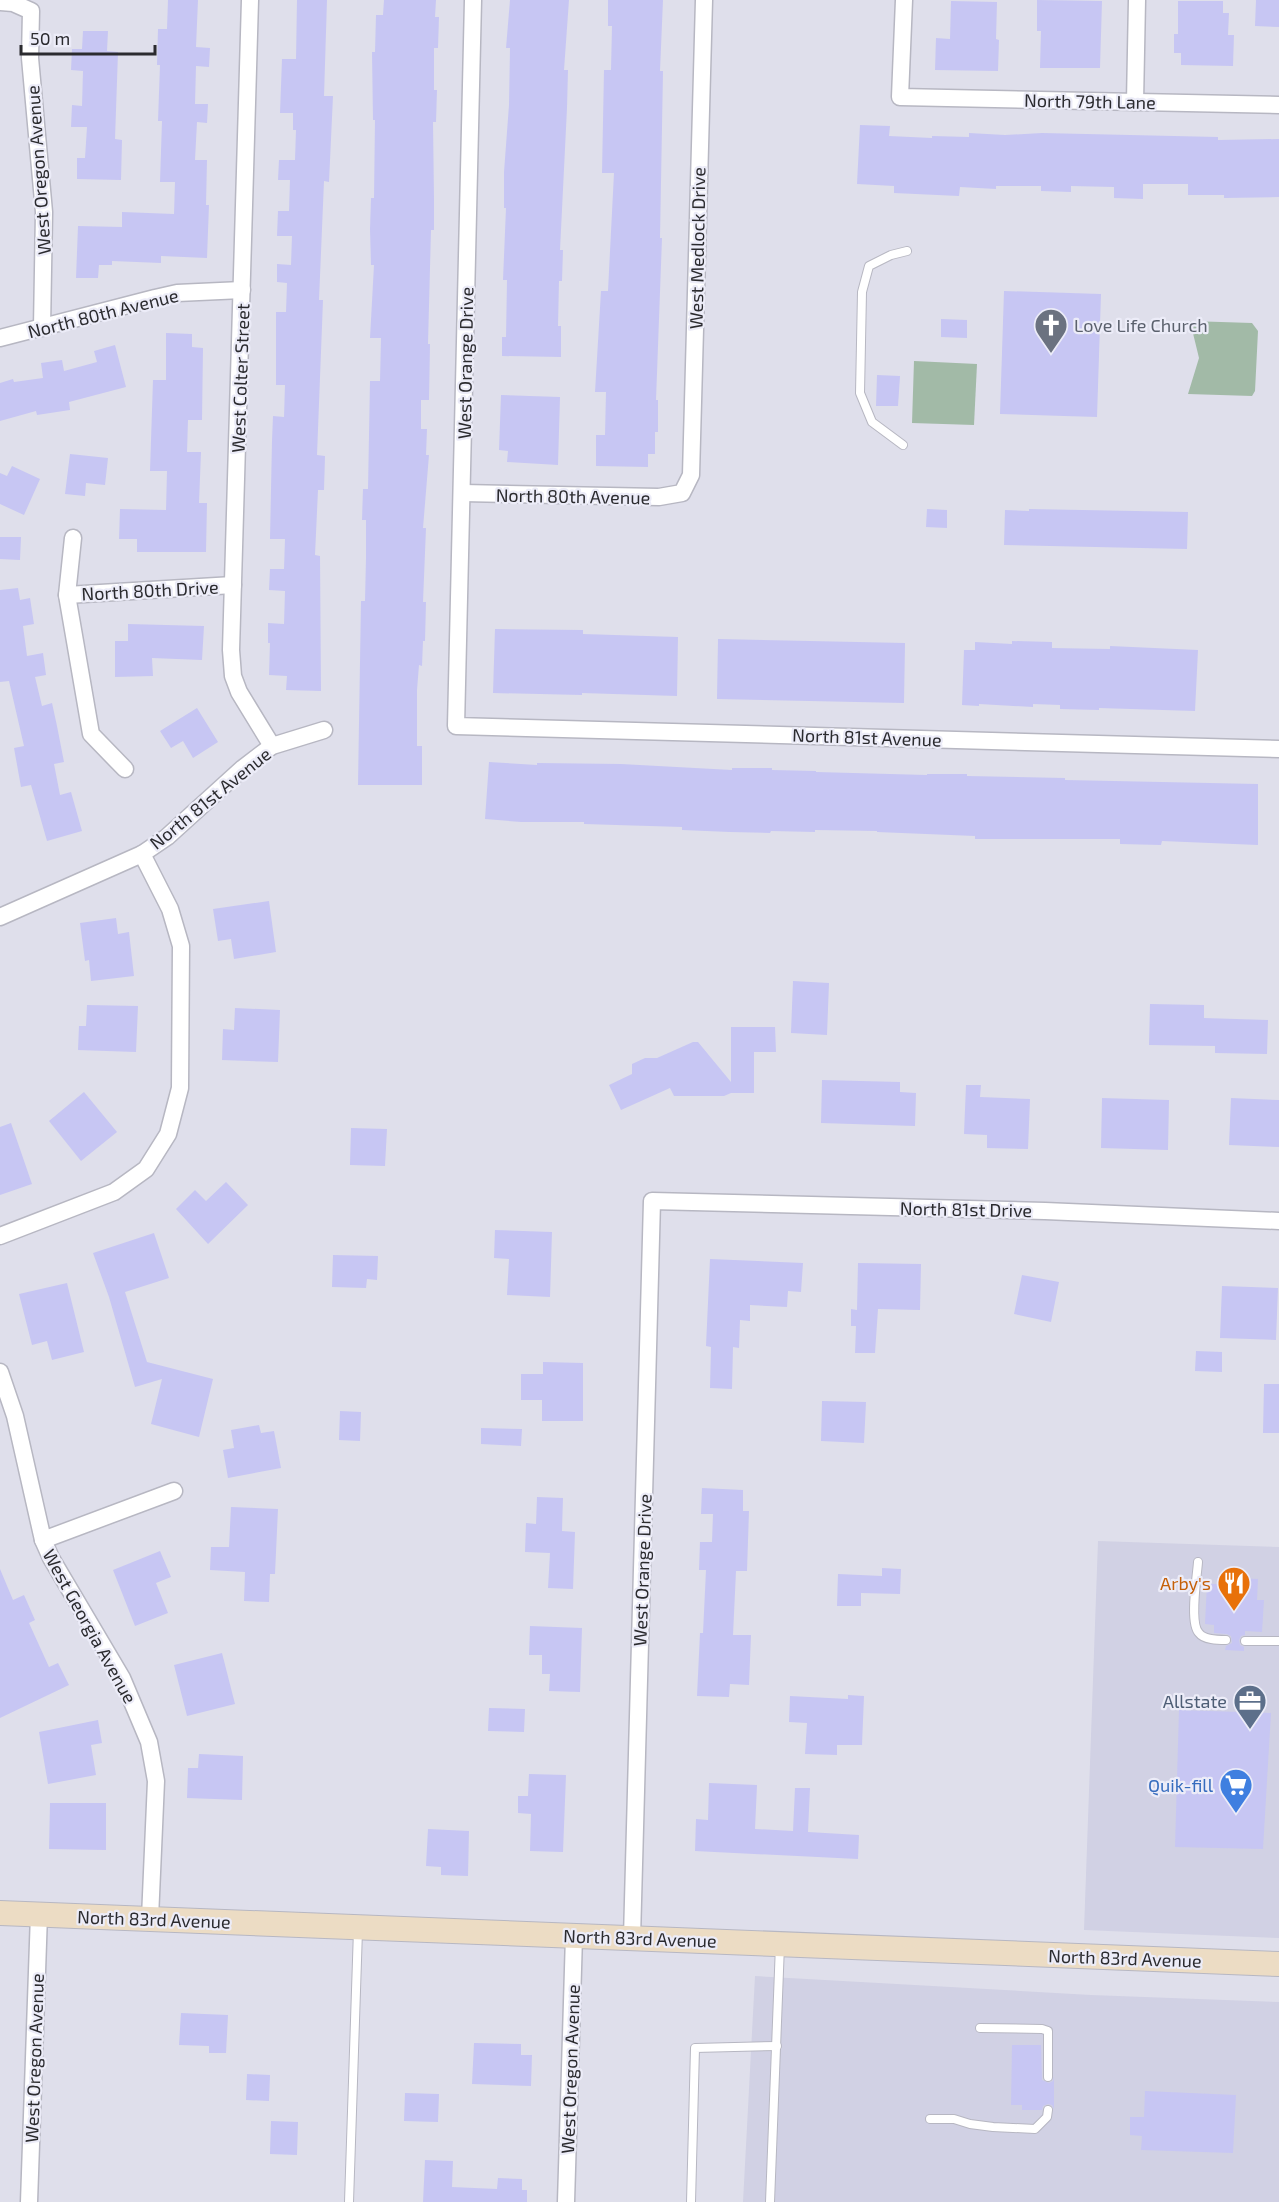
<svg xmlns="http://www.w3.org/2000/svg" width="1279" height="2202" font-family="'Exo 2',sans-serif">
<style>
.built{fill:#d1d1e4}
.green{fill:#a2baa7}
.building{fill:#c7c6f3}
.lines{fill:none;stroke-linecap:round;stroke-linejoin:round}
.lane-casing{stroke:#b7b7c2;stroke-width:10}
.street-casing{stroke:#b7b7c2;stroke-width:19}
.secondary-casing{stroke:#b7b7c2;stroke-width:26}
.lane{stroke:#fff;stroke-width:8}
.street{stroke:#fff;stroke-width:16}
.secondary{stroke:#ecdcc4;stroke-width:24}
.labels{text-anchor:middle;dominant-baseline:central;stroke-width:4.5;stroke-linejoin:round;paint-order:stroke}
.street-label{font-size:18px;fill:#2b2b2f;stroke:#ececf8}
.worship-label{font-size:18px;fill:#5b616d;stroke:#ececf8;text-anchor:start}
.food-label{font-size:18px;fill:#c56008;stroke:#ececf8;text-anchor:end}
.service-label{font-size:18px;fill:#4e5e75;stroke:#ececf8;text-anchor:end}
.shop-label{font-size:18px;fill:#366cbe;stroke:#ececf8;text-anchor:end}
</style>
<rect width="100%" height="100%" fill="#dfdfeb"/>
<g class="built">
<polygon points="1098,1541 1279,1547 1279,1938 1084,1930"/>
<polygon points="755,1976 1091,1995 1279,2002 1279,2202 743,2202"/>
</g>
<g class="green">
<polygon points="1190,321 1252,323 1258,331 1255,391 1252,396 1188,394 1199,358"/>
<polygon points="914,361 977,364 974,425 912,423"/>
</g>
<g class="building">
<polygon points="168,0 198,0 196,47 210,48 209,67 196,66 195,104 208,104 207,123 197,122 195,160 207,160 206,205 209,205 207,258 161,256 161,263 112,261 112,265 99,265 98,278 76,278 78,226 122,227 122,212 174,214 175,182 160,182 162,121 158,121 160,65 157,65 158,29 167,29"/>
<polygon points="297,0 327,0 324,96 333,96 329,182 324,181 319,300 323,300 317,455 325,456 324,490 318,490 315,555 320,556 321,691 286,690 287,676 269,675 270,643 268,643 268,623 284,624 285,591 269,590 270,569 284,569 285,539 270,539 272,441 273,416 284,417 285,385 276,385 276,312 286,312 287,283 277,282 277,264 291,265 292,236 277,236 278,211 289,211 290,180 278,180 279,160 295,160 296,130 293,130 293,113 280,113 282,59 296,59"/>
<polygon points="384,0 436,0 435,17 439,17 438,48 434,48 434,90 437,90 436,122 433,122 434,199 434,230 431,230 428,344 430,344 429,400 421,400 421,429 427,429 426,455 429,455 423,528 426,528 423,602 426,602 425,641 423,641 422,666 419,665 417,690 417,746 422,746 422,785 358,785 361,601 365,601 366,558 366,520 362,520 363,489 368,489 370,381 380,381 381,338 370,338 374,265 371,265 370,229 371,198 374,198 375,120 373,120 372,52 375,52 376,15 383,15"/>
<polygon points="510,0 569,0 564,70 568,70 567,108 560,250 563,250 562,281 559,281 558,326 561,326 561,357 502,356 502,337 506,337 507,280 503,280 506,208 504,208 504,172 509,105 510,48 506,48"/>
<polygon points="608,0 663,0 660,71 663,71 660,238 662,238 656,400 658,400 658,432 655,432 655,454 648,454 648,467 596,466 596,435 605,435 606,392 595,392 601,291 608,291 614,173 602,173 604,70 611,70 612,26 608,26"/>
<polygon points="1037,0 1102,1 1100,68 1040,68 1041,31 1037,31"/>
<polygon points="1256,0 1279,0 1279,27 1255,26"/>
<polygon points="951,1 997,2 996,39 999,40 998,71 935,70 936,38 950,39"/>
<polygon points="1178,1 1223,1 1223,13 1229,13 1228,35 1234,35 1233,66 1181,65 1181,53 1174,53 1174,34 1178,34"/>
<polygon points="83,31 108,31 107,51 118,52 115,139 122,140 121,180 77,179 77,158 85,158 87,127 71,127 72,105 82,106 83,71 71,70 72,49 82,49"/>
<polygon points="860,125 890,126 889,136 932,138 932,136 969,137 969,133 1005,135 1042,133 1218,137 1218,140 1279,139 1279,197 1224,198 1224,195 1188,195 1188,184 1143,184 1143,199 1114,198 1114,187 1071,186 1071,192 1041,191 1041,186 996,186 996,189 960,187 959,196 894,193 894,186 857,184"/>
<polygon points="1004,291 1101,294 1097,417 1000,414"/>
<polygon points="941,319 967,320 967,338 941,337"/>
<polygon points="166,333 192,334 192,347 203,348 202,420 188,420 187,452 201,452 199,503 207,503 206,552 137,552 137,539 119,539 120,509 166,510 167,471 150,471 153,380 166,380"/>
<polygon points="115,345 126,387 69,402 70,410 37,415 36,411 0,421 0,383 13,379 14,382 43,378 41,363 62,360 64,371 97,362 94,351"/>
<polygon points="877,375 900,376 898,406 876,406"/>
<polygon points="501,395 560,397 558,465 507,462 508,451 499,450"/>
<polygon points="70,454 108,458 105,485 86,483 85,496 65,494"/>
<polygon points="12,466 40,479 24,515 0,504 0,473 7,476"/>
<polygon points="927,509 947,510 947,528 926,527"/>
<polygon points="1029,509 1188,512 1187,549 1004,545 1005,510 1029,511"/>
<polygon points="0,537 21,537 20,560 0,559"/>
<polygon points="18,588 20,600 30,598 34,624 23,626 27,656 43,653 46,675 35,677 42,706 52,703 57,726 64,762 54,764 60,795 71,792 82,831 47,841 31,785 21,787 14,748 24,746 9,681 0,682 0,590"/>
<polygon points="128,624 204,626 202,660 152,658 153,676 115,677 115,641 128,641"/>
<polygon points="495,629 583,630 583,634 678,637 677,696 582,693 582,695 493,693"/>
<polygon points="718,639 905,643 904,703 717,699"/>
<polygon points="1012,641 1052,642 1052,648 1110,649 1110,646 1198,650 1195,711 1099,708 1099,710 1060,709 1060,705 1033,704 1033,707 979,704 979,706 962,705 964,650 975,650 975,642 1012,644"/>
<polygon points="197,708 218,742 193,758 183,741 171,748 160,731"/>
<polygon points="489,762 537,765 537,763 621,764 732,770 732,768 772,768 772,770 816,771 816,772 927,775 927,774 967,774 967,776 1065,778 1065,780 1258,784 1258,845 1162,841 1161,845 1120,844 1120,839 975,839 975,836 877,832 877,831 815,830 815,832 771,831 770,833 730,832 682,830 682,827 584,824 584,822 521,822 485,819"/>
<polygon points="269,901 276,952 234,959 231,939 218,941 213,909"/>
<polygon points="116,918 118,934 129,932 134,976 91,981 89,960 85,961 80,923"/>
<polygon points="793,981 829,983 827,1035 791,1033"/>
<polygon points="1150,1004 1204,1005 1204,1018 1268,1020 1267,1054 1215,1053 1215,1046 1149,1045"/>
<polygon points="87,1005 138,1006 136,1052 78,1050 79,1026 86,1026"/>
<polygon points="235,1008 280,1010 278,1062 222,1060 223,1029 234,1030"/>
<polygon points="731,1027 775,1027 776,1052 754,1052 754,1093 731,1093 724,1096 674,1096 670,1088 621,1110 609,1085 632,1074 632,1064 645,1058 657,1058 693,1042 698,1042 731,1082"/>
<polygon points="822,1080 900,1082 900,1092 916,1093 915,1126 821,1123"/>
<polygon points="966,1085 981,1085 980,1097 1030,1099 1028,1149 987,1148 987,1135 964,1134"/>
<polygon points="84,1092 117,1132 81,1161 49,1121"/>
<polygon points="1102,1098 1169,1100 1168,1150 1101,1148"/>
<polygon points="1231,1098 1279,1100 1279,1147 1229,1145"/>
<polygon points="11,1123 32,1184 0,1195 0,1127"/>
<polygon points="351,1128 387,1129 385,1166 350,1165"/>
<polygon points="226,1182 248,1205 208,1244 176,1209 195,1190 206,1201"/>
<polygon points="495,1230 552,1232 550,1297 507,1295 509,1259 494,1258"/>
<polygon points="154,1233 169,1278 125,1292 147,1362 213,1379 199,1437 151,1424 162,1379 135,1387 109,1297 93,1253"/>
<polygon points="333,1255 378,1256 377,1280 367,1279 366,1288 332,1287"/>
<polygon points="710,1259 803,1263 801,1292 788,1291 787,1307 750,1305 750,1321 740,1320 739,1348 733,1347 732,1389 710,1388 711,1347 706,1346"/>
<polygon points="858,1263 921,1264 920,1310 878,1309 875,1353 855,1353 856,1326 851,1326 851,1309 857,1310"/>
<polygon points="1022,1275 1059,1282 1051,1322 1014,1314"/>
<polygon points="67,1283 84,1352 52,1360 47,1341 32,1345 19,1294"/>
<polygon points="1222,1286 1278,1288 1276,1340 1220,1338"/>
<polygon points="1196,1351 1222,1352 1222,1372 1195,1371"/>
<polygon points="543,1362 583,1363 583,1421 542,1421 542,1400 521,1400 521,1374 543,1374"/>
<polygon points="1264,1384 1279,1384 1279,1433 1263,1433"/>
<polygon points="822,1401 866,1402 864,1443 821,1441"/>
<polygon points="340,1411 361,1412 360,1441 339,1440"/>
<polygon points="259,1425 261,1433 274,1431 281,1468 228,1478 223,1450 234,1448 231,1430"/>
<polygon points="481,1428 522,1429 521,1446 481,1444"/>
<polygon points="702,1488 743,1490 743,1511 749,1511 747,1571 736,1571 733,1635 751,1635 749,1685 730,1684 729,1697 697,1696 700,1633 703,1633 706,1570 699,1570 700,1542 712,1542 713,1514 701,1514"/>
<polygon points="537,1497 563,1498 562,1531 575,1532 573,1589 548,1588 550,1553 525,1552 526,1523 536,1524"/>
<polygon points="231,1507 278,1509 275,1574 270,1574 269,1602 244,1601 245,1572 210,1570 211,1547 229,1547"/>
<polygon points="160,1551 171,1577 156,1583 168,1613 135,1626 113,1570"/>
<polygon points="882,1568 901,1569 900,1594 861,1593 861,1606 837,1606 838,1574 882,1576"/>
<polygon points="0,1569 13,1600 24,1595 35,1620 29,1623 49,1667 58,1663 69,1685 0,1718"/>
<polygon points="1217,1577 1258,1579 1257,1600 1264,1600 1262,1632 1245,1631 1245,1635 1241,1636 1239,1640 1240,1645 1244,1647 1244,1651 1225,1650 1226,1646 1232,1643 1231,1636 1227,1634 1214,1633 1214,1625 1205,1624 1207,1584 1217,1584"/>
<polygon points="530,1626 582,1628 580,1692 549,1691 550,1674 542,1674 542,1655 529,1655"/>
<polygon points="222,1653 235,1704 187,1716 174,1665"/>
<polygon points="848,1695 864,1696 862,1745 837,1745 837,1755 805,1754 807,1723 789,1722 790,1696 848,1699"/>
<polygon points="489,1708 525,1709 524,1732 488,1731"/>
<polygon points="1179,1710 1271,1713 1263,1849 1175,1847"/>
<polygon points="98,1720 102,1743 91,1745 96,1775 48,1784 39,1732"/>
<polygon points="199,1754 243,1756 242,1800 187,1798 188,1768 198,1768"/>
<polygon points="529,1774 566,1775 563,1852 530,1851 531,1814 518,1813 518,1796 528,1796"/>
<polygon points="709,1783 757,1785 755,1829 793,1831 795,1788 810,1788 808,1832 859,1835 858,1859 695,1851 696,1819 708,1820"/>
<polygon points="50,1803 106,1803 106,1850 49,1849"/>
<polygon points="428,1829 469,1831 468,1876 441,1875 441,1867 426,1866"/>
<polygon points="181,2013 228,2015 226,2053 209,2053 209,2046 179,2045"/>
<polygon points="474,2043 521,2044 521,2055 532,2055 531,2086 472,2084"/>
<polygon points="1012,2045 1041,2045 1042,2080 1049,2083 1053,2081 1054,2077 1054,2109 1052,2105 1048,2104 1043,2106 1042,2110 1022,2110 1022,2105 1011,2105"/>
<polygon points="247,2074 270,2075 269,2101 246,2100"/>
<polygon points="1145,2091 1236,2095 1233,2153 1141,2150 1142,2136 1130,2135 1130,2117 1144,2117"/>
<polygon points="405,2093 439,2094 438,2122 404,2121"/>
<polygon points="271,2121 298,2122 297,2155 270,2154"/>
<polygon points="425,2160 453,2161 452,2187 497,2189 498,2178 522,2179 522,2190 527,2190 527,2202 423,2202"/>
</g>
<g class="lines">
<defs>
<g id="lane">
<polyline points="903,445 872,422 860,393 862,292 869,266 891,255 907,251"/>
<path d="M 1198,1562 C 1197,1577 1189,1623 1199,1633 C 1204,1640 1218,1640 1226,1640"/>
<polyline points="1245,1641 1279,1641"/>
<polyline points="980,2028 1042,2029 1048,2031 1048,2077"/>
<polyline points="930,2119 954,2119 970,2124 993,2127 1035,2129 1047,2117 1048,2110"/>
<polyline points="349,2202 358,1930"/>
<polyline points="691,2202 695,2048 777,2046"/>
<polyline points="770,2202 780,1945"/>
</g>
<g id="street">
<polyline points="250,0 231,650 233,676 239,692 272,746"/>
<polyline points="473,0 456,726 1279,749"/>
<polyline points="904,0 900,97 1279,105"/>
<polyline points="0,2 13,3 31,11 30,58 44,212 42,328"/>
<polyline points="1135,102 1137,0"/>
<polyline points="0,338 155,298 177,293 242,290"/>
<polyline points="463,493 659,497 682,493 691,475 704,0"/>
<polyline points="73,538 67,595 91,734 125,769"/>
<polyline points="67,595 233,585"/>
<polyline points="0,917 142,854 167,837 243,768 272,746 324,730"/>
<polyline points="0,1236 114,1192 146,1169 168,1134 180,1088 181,946 170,909 142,854"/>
<polyline points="0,1372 15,1416 43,1540 51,1558 122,1678 149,1742 156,1781 150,1918"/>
<polyline points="43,1540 174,1491"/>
<polyline points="632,1938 652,1201 1045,1211 1279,1221"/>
<polyline points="29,2202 39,1914"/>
<polyline points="566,2202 574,1936"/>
</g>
<polyline id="secondary" points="0,1913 1279,1964"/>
</defs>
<use href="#lane" class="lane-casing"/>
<use href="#street" class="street-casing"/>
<use href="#secondary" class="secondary-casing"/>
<use href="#lane" class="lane"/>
<use href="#street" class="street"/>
<use href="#secondary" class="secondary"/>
</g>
<defs>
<symbol id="church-pin" viewBox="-11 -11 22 30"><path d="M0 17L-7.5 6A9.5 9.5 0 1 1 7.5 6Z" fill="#6b7280" stroke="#ececf8"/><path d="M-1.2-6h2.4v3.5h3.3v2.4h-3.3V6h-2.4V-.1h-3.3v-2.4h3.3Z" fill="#fff"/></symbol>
<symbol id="restaurant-pin" viewBox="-11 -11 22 30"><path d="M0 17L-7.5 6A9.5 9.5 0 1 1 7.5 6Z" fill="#e8710a" stroke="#ececf8"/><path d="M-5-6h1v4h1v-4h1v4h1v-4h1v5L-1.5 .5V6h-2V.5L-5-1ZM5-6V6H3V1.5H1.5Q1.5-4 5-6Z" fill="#fff"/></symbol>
<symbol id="office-pin" viewBox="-11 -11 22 30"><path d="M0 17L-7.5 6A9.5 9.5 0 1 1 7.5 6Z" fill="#5c6f8a" stroke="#ececf8"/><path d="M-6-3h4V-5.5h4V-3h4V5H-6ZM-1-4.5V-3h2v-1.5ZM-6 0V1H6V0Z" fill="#fff"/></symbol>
<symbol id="supermarket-pin" viewBox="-11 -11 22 30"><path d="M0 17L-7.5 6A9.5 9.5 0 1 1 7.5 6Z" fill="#3f7fe0" stroke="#ececf8"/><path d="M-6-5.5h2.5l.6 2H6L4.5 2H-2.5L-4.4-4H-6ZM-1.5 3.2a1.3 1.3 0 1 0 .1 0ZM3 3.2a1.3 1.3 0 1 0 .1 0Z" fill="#fff"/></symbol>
</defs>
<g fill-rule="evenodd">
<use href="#church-pin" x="1032" y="306" width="38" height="52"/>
<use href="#restaurant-pin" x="1215" y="1564" width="38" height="52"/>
<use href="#office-pin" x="1231" y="1682" width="38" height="52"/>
<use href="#supermarket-pin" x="1217" y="1766" width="38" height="52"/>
</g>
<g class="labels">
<g class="street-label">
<text transform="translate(1090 101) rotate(1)">North 79th Lane</text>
<text transform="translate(38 170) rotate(-94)">West Oregon Avenue</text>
<text transform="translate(697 248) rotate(-89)">West Medlock Drive</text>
<text transform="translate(103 313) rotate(-14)">North 80th Avenue</text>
<text transform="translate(465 363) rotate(-89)">West Orange Drive</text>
<text transform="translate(240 378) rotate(-88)">West Colter Street</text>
<text transform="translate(573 496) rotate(1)">North 80th Avenue</text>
<text transform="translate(150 590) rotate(-3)">North 80th Drive</text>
<text transform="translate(867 737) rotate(2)">North 81st Avenue</text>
<text transform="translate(210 798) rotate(-39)">North 81st Avenue</text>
<text transform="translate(966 1209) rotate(1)">North 81st Drive</text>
<text transform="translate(642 1570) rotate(-88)">West Orange Drive</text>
<text transform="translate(90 1626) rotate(61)">West Georgia Avenue</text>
<text transform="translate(154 1919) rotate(2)">North 83rd Avenue</text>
<text transform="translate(640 1938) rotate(2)">North 83rd Avenue</text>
<text transform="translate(1125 1958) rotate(2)">North 83rd Avenue</text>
<text transform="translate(34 2058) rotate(-88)">West Oregon Avenue</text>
<text transform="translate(570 2069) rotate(-88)">West Oregon Avenue</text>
</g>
<g class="worship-label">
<text x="1074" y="325">Love Life Church</text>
</g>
<g class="food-label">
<text x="1211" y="1583">Arby's</text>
</g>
<g class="service-label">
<text x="1227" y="1701">Allstate</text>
</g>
<g class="shop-label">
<text x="1213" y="1785">Quik-fill</text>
</g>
</g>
<path d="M21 45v9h134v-9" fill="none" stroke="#2b2b2f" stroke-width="3"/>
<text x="30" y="45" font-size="18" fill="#2b2b2f" stroke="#ececf8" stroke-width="4.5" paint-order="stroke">50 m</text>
</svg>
